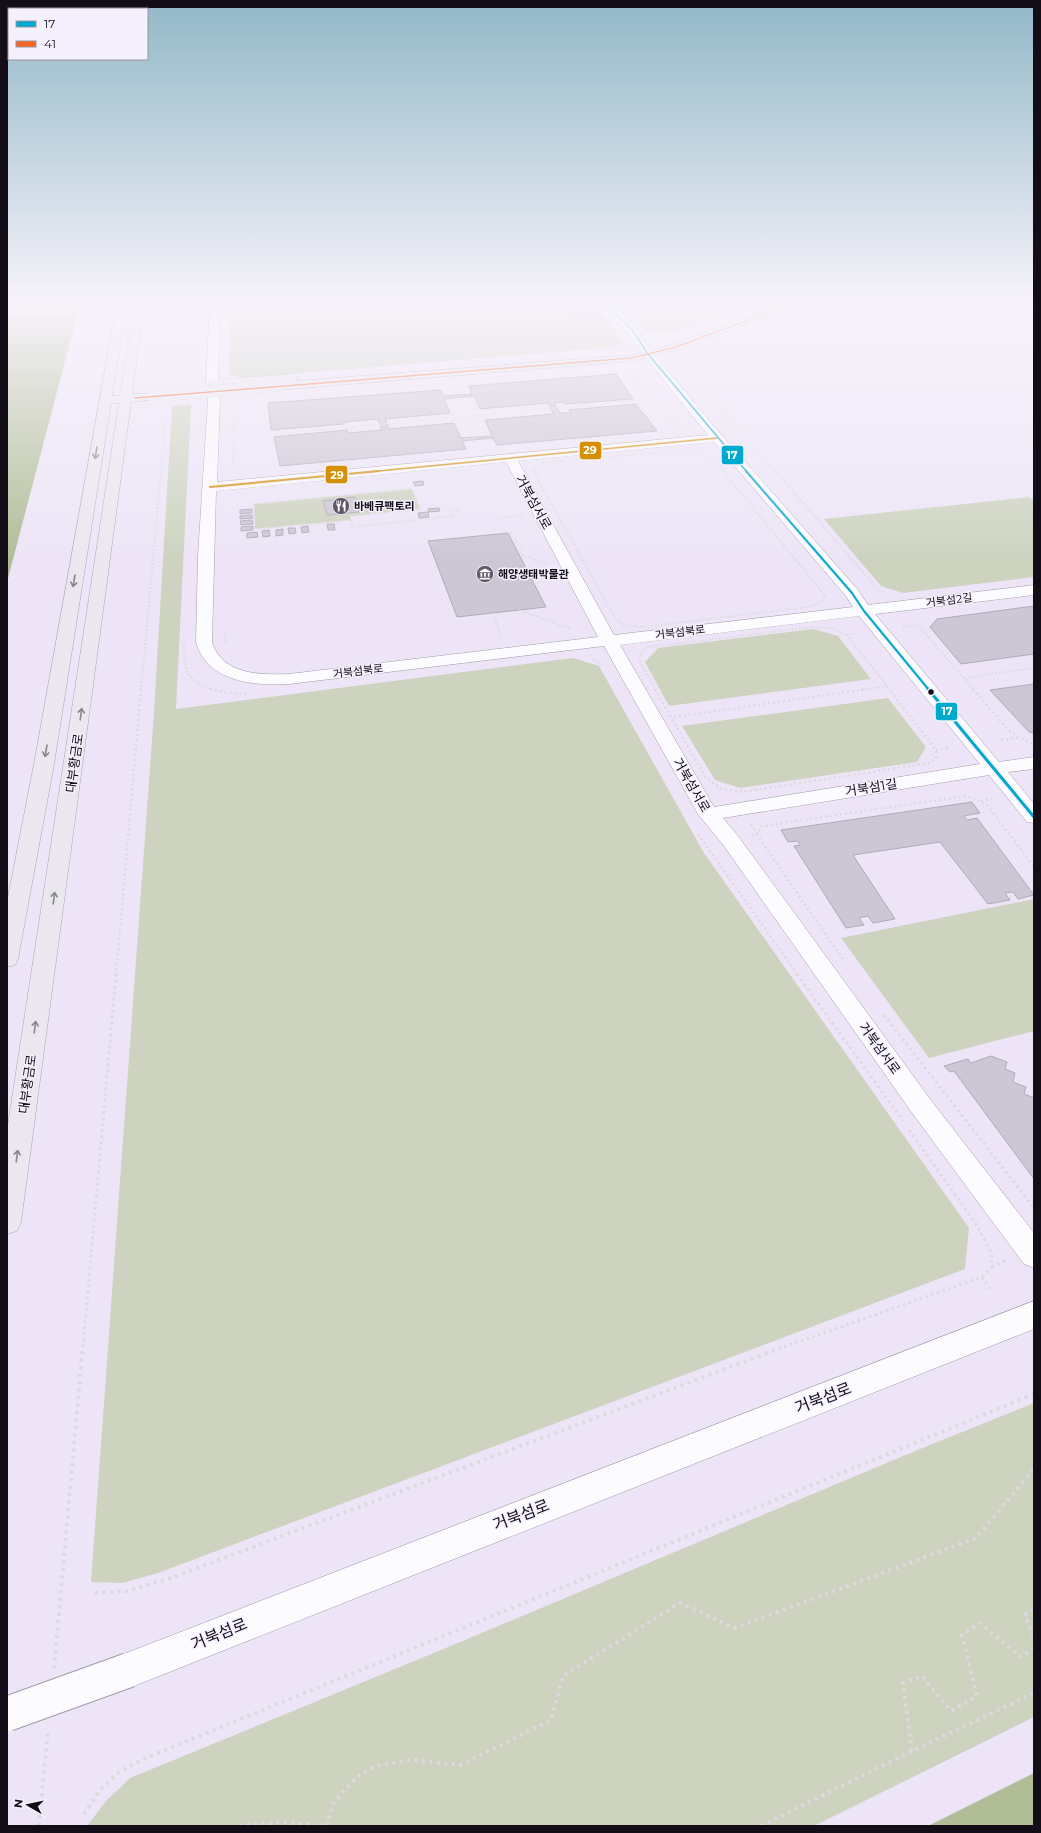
<svg xmlns="http://www.w3.org/2000/svg" width="1041" height="1833" font-family="Montserrat,'Noto Sans KR',sans-serif">
<style>
.green{fill:#cdd3bf}
.water{fill:#b1bd96}
.building{fill:#cdc6d4;stroke:#b0aab8;fill-rule:evenodd}
.lines{fill:none;stroke-linecap:round;stroke-linejoin:round}
.minor-casing{stroke:#a29ca9;stroke-width:1}
.major-casing{stroke:#aaa1b4;stroke-width:1}
.path-far4{stroke:#dcd9df;stroke-width:1.5;stroke-dasharray:1 1.5;stroke-linecap:butt}
.path-far3{stroke:#dcd9df;stroke-width:2;stroke-dasharray:1.5 2;stroke-linecap:butt}
.path-far2{stroke:#dcd9df;stroke-width:2.5;stroke-dasharray:2 3;stroke-linecap:butt}
.path-far1{stroke:#dcd9df;stroke-width:3;stroke-dasharray:2.5 3.5;stroke-linecap:butt}
.path{stroke:#dcd9df;stroke-width:4;stroke-dasharray:3 4.5;stroke-linecap:butt}
.minor{fill:#fcfbfe;fill-rule:evenodd}
.major{fill:#eae7ee;fill-rule:evenodd}
.minor-bridge-casing{stroke:#a29ca9;stroke-width:36;stroke-linecap:butt}
.major-bridge-casing{stroke:#aaa1b4;stroke-width:12;stroke-linecap:butt}
.minor-bridge{stroke:#fcfbfe;stroke-width:34}
.major-bridge{stroke:#eae7ee;stroke-width:12}
.bus-1-far2-casing{stroke:#f5f0fd;stroke-width:3}
.bus-1-far1-casing{stroke:#f5f0fd;stroke-width:4}
.bus-1-casing{stroke:#f5f0fd;stroke-width:6}
.bus-2-casing{stroke:#f5f0fd;stroke-width:3}
.bus-3-far1-casing{stroke:#f5f0fd;stroke-width:3}
.bus-3-casing{stroke:#f5f0fd;stroke-width:4}
.bus-1-far2{stroke:#00a9ce;stroke-width:1.5}
.bus-1-far1{stroke:#00a9ce;stroke-width:2}
.bus-1{stroke:#00a9ce;stroke-width:3}
.bus-2{stroke:#f26522;stroke-width:1.5}
.bus-3-far1{stroke:#d58f03;stroke-width:1.5}
.bus-3{stroke:#d58f03;stroke-width:2}
.oneway{stroke:#89858d}
.bus-dot{fill:#120d17;stroke:#f5f0fd;stroke-width:1.5}
.labels{text-anchor:middle;dominant-baseline:central;stroke-width:3;stroke-linejoin:round;paint-order:stroke}
.far-poi-label{font-size:11px;font-weight:bold;fill:#120d17;stroke:#f5f0fd;text-anchor:start}
.far-street-label{font-size:11px;fill:#120d17;stroke:#f5f0fd}
.street-label{font-size:13px;fill:#120d17;stroke:#f5f0fd}
.near-street-label{font-size:16px;fill:#120d17;stroke:#f5f0fd}
.line-badge{stroke:#f5f0fd;stroke-width:1.5}
.badge-label{font-size:11px;text-anchor:middle;font-weight:bold;fill:#fff}
</style>
<rect width="100%" height="100%" fill="#ede5f7"/>
<g class="green">
<polygon points="254,304 594,304 624,342 616,347 243,378 230,374 229,314 234,310"/>
<polygon points="621,304 755,304 666,334 647,332"/>
<polygon points="191,405 176,709 573,658 599,666 704,853 969,1228 965,1269 158,1573 122,1583 91,1582 154,712 172,406"/>
<polygon points="412,489 420,509 350,516 351,520 255,529 254,504"/>
<polygon points="1029,497 1034,501 1034,577 903,593 881,586 824,519"/>
<polygon points="814,629 838,636 871,679 669,706 645,662 658,648"/>
<polygon points="888,698 926,747 917,762 740,788 715,780 682,726"/>
<polygon points="1034,899 1034,1031 929,1058 841,938"/>
<polygon points="1034,1403 1034,1717 814,1826 87,1826 106,1801 130,1778 441,1650 920,1449"/>
</g>
<g class="water">
<polygon points="7,304 80,304 7,582"/>
<polygon points="1034,1773 1034,1826 928,1826"/>
</g>
<g class="building">
<polygon points="594,304 605,319 575,321 563,305"/>
<path d="M 616,374 L 633,399 L 566,404 L 564,402 L 554,403 L 560,413 L 571,413 L 569,410 L 636,404 L 657,431 L 497,445 L 493,438 L 462,441 L 466,449 L 280,466 L 274,437 L 347,430 L 348,433 L 382,430 L 378,419 L 344,422 L 344,424 L 271,430 L 268,403 L 441,390 L 443,396 L 472,394 L 469,386 ZM 474,396 L 480,409 L 548,403 L 554,414 L 485,420 L 492,436 L 461,438 L 454,423 L 389,429 L 385,419 L 450,413 L 444,399 Z"/>
<polygon points="423,481 424,485 415,486 413,482"/>
<polygon points="355,497 359,512 327,515 323,501"/>
<polygon points="439,508 440,511 429,512 428,509"/>
<polygon points="252,509 252,513 240,514 240,510"/>
<polygon points="428,512 429,517 419,518 418,513"/>
<polygon points="252,515 253,518 240,519 240,516"/>
<polygon points="252,520 253,524 241,525 240,521"/>
<polygon points="327,524 334,524 335,530 328,530"/>
<polygon points="253,526 253,530 241,531 241,527"/>
<polygon points="308,526 309,532 302,533 301,527"/>
<polygon points="288,528 295,528 296,533 289,534"/>
<polygon points="283,529 283,535 276,536 276,530"/>
<polygon points="269,530 270,536 263,537 262,531"/>
<polygon points="257,532 258,537 247,538 247,533"/>
<polygon points="508,533 546,607 457,617 428,541"/>
<polygon points="1034,606 1034,654 961,664 930,627 937,619"/>
<polygon points="1034,684 1034,733 1029,732 990,690"/>
<polygon points="972,802 980,813 964,816 967,820 977,818 1034,895 1018,899 1013,892 1005,893 1010,900 988,904 940,842 853,855 895,919 873,923 868,916 859,918 864,925 846,928 794,846 800,845 798,841 788,842 781,830"/>
<polygon points="991,1056 1007,1062 1005,1069 1015,1073 1013,1082 1026,1087 1024,1094 1034,1098 1034,1179 954,1071 950,1072 944,1066 968,1059 971,1063"/>
</g>
<g class="lines">
<defs>
<g id="minor">
<path d="M 210,304 L 220,304 L 218,384 L 220,400 L 217,482 L 708,435 L 644,356 L 629,333 L 601,304 L 612,304 L 637,329 L 652,352 L 712,424 L 858,590 L 868,605 L 1034,585 L 1034,595 L 875,614 L 999,762 L 1034,757 L 1034,769 L 1008,772 L 1034,804 L 1034,823 L 1027,822 L 989,775 L 723,818 L 738,836 L 933,1103 L 1034,1233 L 1034,1268 L 1024,1264 L 915,1117 L 724,846 L 698,814 L 604,646 L 289,684 C 253,686 207,682 196,642 L 198,556 L 208,400 L 206,384 ZM 714,442 L 846,596 L 853,607 L 614,635 L 518,461 ZM 506,462 L 598,637 L 289,674 C 260,675 222,675 212,642 L 216,491 ZM 859,616 L 980,764 L 714,807 L 620,645 Z"/>
<polygon points="1034,1301 1034,1329 129,1688 116,1683 111,1670 116,1657 129,1652"/>
</g>
<g id="major">
<polygon points="117,304 127,304 112,396 120,396 134,304 144,304 132,394 157,393 159,396 157,399 131,402 21,1222 17,1231 7,1234 7,1131 119,403 111,403 54,764 18,959 15,965 7,967 7,902 34,764"/>
<polygon points="781,304 796,304 795,306 680,349 632,361 278,390 272,386 277,383 212,388 206,384 212,380 293,374 299,378 295,381 632,355 672,345"/>
</g>
</defs>
<use href="#minor" class="minor-casing"/>
<use href="#major" class="major-casing"/>
<g class="path-far4">
<polyline points="230,309 249,304"/>
<polyline points="806,309 819,304"/>
<polyline points="689,358 686,361 687,364 718,397 722,410 776,472"/>
<polyline points="681,369 691,368"/>
<polyline points="630,371 675,428"/>
<polyline points="169,379 176,304"/>
<polyline points="452,386 477,446"/>
<polyline points="233,433 234,406"/>
<polyline points="255,436 652,399"/>
<polyline points="233,442 233,467 237,469"/>
<polyline points="161,472 166,410"/>
<path d="M 534,472 L 533,470 L 542,463 L 682,450 C 707,452 708,452 724,472"/>
</g>
<g class="path-far3">
<polyline points="533,471 615,618 624,625 642,627 809,607 823,601 825,597 823,593 723,471"/>
<polyline points="775,471 877,588 883,592"/>
<polygon points="412,489 420,509 350,516 351,520 255,529 254,504"/>
<polyline points="500,518 522,515"/>
<polyline points="351,520 352,527 454,516 452,511 461,510 460,508"/>
<polyline points="507,532 512,534 523,556 547,563"/>
<polyline points="519,610 571,629"/>
<polyline points="493,613 502,638"/>
<polyline points="917,620 918,625 974,690"/>
<polyline points="903,627 918,625"/>
<polyline points="225,633 226,644"/>
<polyline points="847,635 855,634"/>
<path d="M 184,643 C 184,670 185,680 213,690"/>
<polyline points="592,659 602,664"/>
<polyline points="964,678 1034,668"/>
<polyline points="141,690 161,471"/>
<polyline points="656,690 639,660 642,651 648,647 814,627 832,628 847,635 890,690"/>
<polyline points="861,690 887,686"/>
</g>
<g class="path-far2">
<polyline points="210,689 224,692 250,695"/>
<polyline points="655,689 706,778 722,789 742,792 929,763 936,758 936,750 889,689"/>
<polyline points="973,689 1009,731 1034,745"/>
<polyline points="674,717 868,689"/>
<polyline points="1001,740 1018,738"/>
<polyline points="936,750 948,748"/>
<polyline points="981,801 994,799"/>
<polyline points="751,824 757,834 751,836"/>
<polyline points="698,834 798,975"/>
<polyline points="843,959 761,841 757,834 762,826 965,796 978,800 988,806 1034,867"/>
<polyline points="116,975 141,689"/>
</g>
<g class="path-far1">
<polyline points="797,974 903,1121"/>
<polyline points="884,1015 1034,1208"/>
<polyline points="992,1267 1007,1260"/>
<polyline points="982,1277 990,1289"/>
<polyline points="83,1347 116,974"/>
<polyline points="784,1347 982,1277 992,1267 992,1254 976,1224 907,1127"/>
</g>
<g class="path">
<polyline points="95,1593 127,1591 168,1579 786,1346"/>
<polyline points="1034,1610 1025,1615 1034,1638"/>
<polyline points="54,1668 83,1346"/>
<polyline points="912,1751 903,1683 922,1676 951,1711 977,1696 962,1635 980,1623 1021,1657 1034,1649"/>
<polyline points="84,1814 101,1789 119,1772 146,1758 1034,1394"/>
<polyline points="39,1826 48,1729"/>
<polyline points="239,1826 282,1822 326,1826"/>
<polyline points="327,1826 333,1804 345,1789 360,1775 375,1766 411,1760 461,1765 551,1720 563,1676 680,1603 735,1628 976,1538 1034,1469"/>
<polyline points="761,1826 912,1751 1034,1693"/>
</g>
<use href="#minor" class="minor"/>
<use href="#major" class="major"/>
<defs>
<polyline id="minor-bridge" points="7,1714 129,1670"/>
<polyline id="major-bridge" points="153,396 278,386"/>
</defs>
<use href="#minor-bridge" class="minor-bridge-casing"/>
<use href="#major-bridge" class="major-bridge-casing"/>
<use href="#minor-bridge" class="minor-bridge"/>
<use href="#major-bridge" class="major-bridge"/>
<defs>
<polyline id="bus-1-far2" points="606,304 633,331 648,354 747,472"/>
<polyline id="bus-1-far1" points="746,471 852,593 864,611 929,690"/>
<polyline id="bus-1" points="928,689 1034,817"/>
<polyline id="bus-2" points="135,398 632,358 676,347 791,304"/>
<polyline id="bus-3-far1" points="368,472 717,438"/>
<polyline id="bus-3" points="210,487 379,471"/>
</defs>
<use href="#bus-1-far2" class="bus-1-far2-casing"/>
<use href="#bus-1-far1" class="bus-1-far1-casing"/>
<use href="#bus-1" class="bus-1-casing"/>
<use href="#bus-2" class="bus-2-casing"/>
<use href="#bus-3-far1" class="bus-3-far1-casing"/>
<use href="#bus-3" class="bus-3-casing"/>
<use href="#bus-1-far2" class="bus-1-far2"/>
<use href="#bus-1-far1" class="bus-1-far1"/>
<use href="#bus-1" class="bus-1"/>
<use href="#bus-2" class="bus-2"/>
<use href="#bus-3-far1" class="bus-3-far1"/>
<use href="#bus-3" class="bus-3"/>
</g>
<defs><path id="oneway-shaft" d="M-6 0H5M1.5-3L5.5 0L1.5 3" fill="none" stroke-width="1.6" stroke-linecap="round" stroke-linejoin="round"/></defs>
<g class="oneway">
<use href="#oneway-shaft" transform="translate(96 453) rotate(99)"/>
<use href="#oneway-shaft" transform="translate(74 581) rotate(99)"/>
<use href="#oneway-shaft" transform="translate(81 714) rotate(-82)"/>
<use href="#oneway-shaft" transform="translate(46 751) rotate(99)"/>
<use href="#oneway-shaft" transform="translate(54 898) rotate(-82)"/>
<use href="#oneway-shaft" transform="translate(35 1027) rotate(-82)"/>
<use href="#oneway-shaft" transform="translate(17 1156) rotate(-82)"/>
</g>
<linearGradient id="sky" x2="0" y2="1"><stop stop-color="#92b8c7"/><stop offset="0.54" stop-color="#f7f3fb"/><stop offset="1" stop-color="#f7f3fb" stop-opacity="0"/></linearGradient>
<rect width="1041" height="561" fill="url(#sky)"/>
<defs>
<symbol id="restaurant-disc" viewBox="-11 -11 22 22"><circle r="9.5" fill="#5f5965" stroke="#f5f0fd"/><path d="M-5-6h1v4h1v-4h1v4h1v-4h1v5L-1.5 .5V6h-2V.5L-5-1ZM5-6V6H3V1.5H1.5Q1.5-4 5-6Z" fill="#fff"/></symbol>
<symbol id="museum-disc" viewBox="-11 -11 22 22"><circle r="9.5" fill="#5f5965" stroke="#f5f0fd"/><path d="M0-6L6-3V-2H-6V-3ZM-5-1h2V3h-2ZM-1-1h2V3h-2ZM3-1h2V3H3ZM-6 4H6V6H-6Z" fill="#fff"/></symbol>
</defs>
<g fill-rule="evenodd">
<use href="#restaurant-disc" x="331" y="496" width="20" height="20"/>
<use href="#museum-disc" x="475" y="564" width="20" height="20"/>
</g>
<circle class="bus-dot" cx="931" cy="692" r="3.5"/>
<g class="labels">
<g class="far-poi-label">
<text x="354" y="506">바베큐팩토리</text>
<text x="498" y="574">해양생태박물관</text>
</g>
<g class="far-street-label">
<text transform="translate(949 600) rotate(-7)">거북섬2길</text>
<text transform="translate(680 632) rotate(-7)">거북섬북로</text>
<text transform="translate(358 671) rotate(-7)">거북섬북로</text>
</g>
<g class="street-label">
<text transform="translate(534 502) rotate(61)">거북섬서로</text>
<text transform="translate(74 763) rotate(-82)">대부황금로</text>
<text transform="translate(692 785) rotate(60)">거북섬서로</text>
<text transform="translate(871 787) rotate(-9)">거북섬1길</text>
<text transform="translate(880 1048) rotate(54)">거북섬서로</text>
<text transform="translate(27 1084) rotate(-82)">대부황금로</text>
</g>
<g class="near-street-label">
<text transform="translate(823 1398) rotate(-21)">거북섬로</text>
<text transform="translate(521 1515) rotate(-21)">거북섬로</text>
<text transform="translate(219 1634) rotate(-22)">거북섬로</text>
</g>
</g>
<g class="line-badge">
<rect x="579" y="441" width="23" height="19" rx="4" fill="#d58f03"/>
<rect x="721" y="445" width="23" height="20" rx="4" fill="#00a9ce"/>
<rect x="325" y="465" width="23" height="19" rx="4" fill="#d58f03"/>
<rect x="935" y="702" width="23" height="19" rx="4" fill="#00a9ce"/>
</g>
<g class="badge-label">
<text x="590" y="454">29</text>
<text x="732" y="459">17</text>
<text x="337" y="479">29</text>
<text x="947" y="715">17</text>
</g>
<rect width="1041" height="1833" fill="none" stroke="#120d17" stroke-width="16"/>
<rect x="8" y="8" width="140" height="52" fill="#f5f0fd" stroke="#9a95a1"/>
<rect x="16" y="21" width="20" height="6" fill="#00a9ce" stroke="#9a95a1"/>
<text x="44" y="28" font-size="12" fill="#120d17">17</text>
<rect x="16" y="41" width="20" height="6" fill="#f26522" stroke="#9a95a1"/>
<text x="44" y="48" font-size="12" fill="#120d17">41</text>
<g transform="translate(28 1805) rotate(279)" stroke="#f5f0fd" stroke-width="3" paint-order="stroke">
<path d="M0-3L7 15L0 10L-7 15Z" fill="#120d17"/>
<text y="-6" font-size="11" font-weight="bold" text-anchor="middle" fill="#120d17">N</text>
</g>
</svg>
